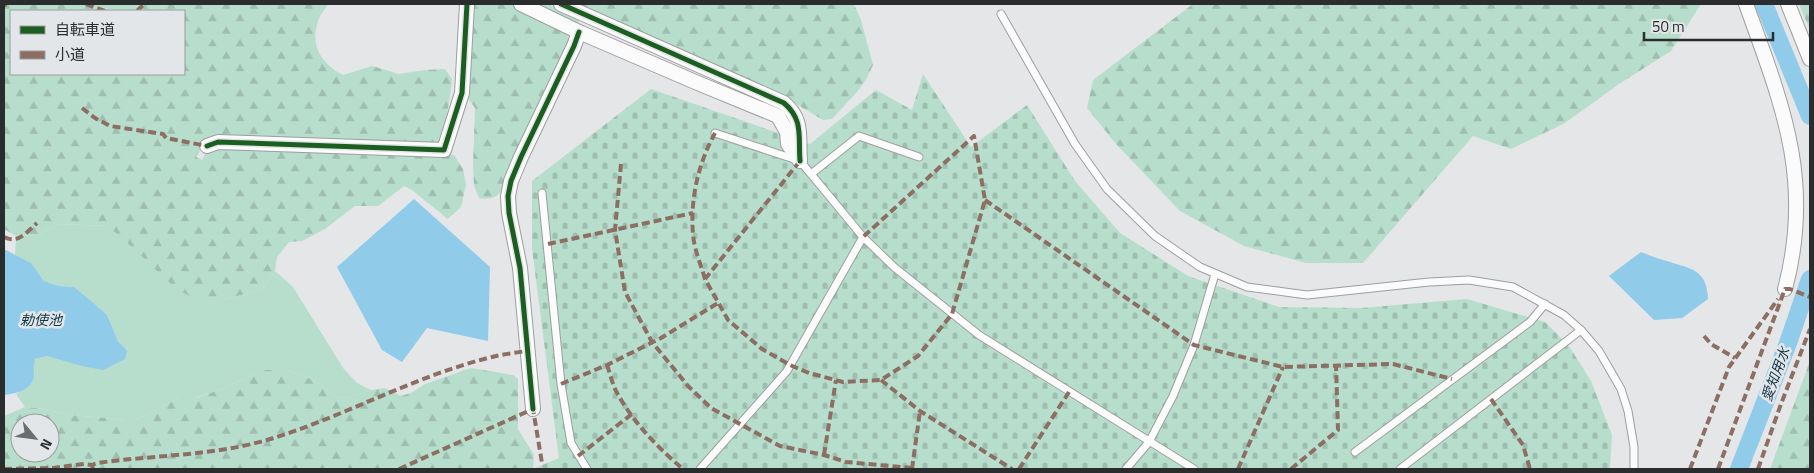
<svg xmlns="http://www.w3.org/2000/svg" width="1814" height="473" font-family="'Titillium Web','Noto Sans JP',sans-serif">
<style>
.green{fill:#b7decc}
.forest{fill:url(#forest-firs);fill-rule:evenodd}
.cemetery{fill:url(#cemetery-stones)}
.water{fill:#90cbe9}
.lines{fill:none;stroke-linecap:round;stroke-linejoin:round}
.canal{stroke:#90cbe9;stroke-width:18}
.lane-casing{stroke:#9e9ea0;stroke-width:9}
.street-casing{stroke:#9e9ea0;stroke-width:16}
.lane{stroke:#fbfbfc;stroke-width:7}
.street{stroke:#fbfbfc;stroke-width:14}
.quiet{stroke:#8d6e63;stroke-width:4;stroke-dasharray:8 4;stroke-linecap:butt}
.cycleway-casing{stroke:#e3e6e9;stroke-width:8}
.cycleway{stroke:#1b5e20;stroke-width:5}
.labels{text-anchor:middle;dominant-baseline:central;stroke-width:5;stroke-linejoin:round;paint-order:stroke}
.water-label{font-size:14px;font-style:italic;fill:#103748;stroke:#e3e6e9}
</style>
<defs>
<pattern id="forest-firs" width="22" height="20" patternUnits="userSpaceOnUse" patternTransform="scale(1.25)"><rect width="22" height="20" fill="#b7decc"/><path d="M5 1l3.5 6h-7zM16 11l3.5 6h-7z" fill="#9ebfb0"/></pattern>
<pattern id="cemetery-stones" width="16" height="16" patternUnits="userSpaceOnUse" patternTransform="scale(1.25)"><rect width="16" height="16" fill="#b7decc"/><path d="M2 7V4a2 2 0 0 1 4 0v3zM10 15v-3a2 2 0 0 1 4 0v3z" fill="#9ebfb0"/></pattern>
</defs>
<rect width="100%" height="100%" fill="#e4e6e8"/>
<g class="green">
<path d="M 94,4 L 146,4 C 130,17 112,11 94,4 Z"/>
<polygon points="527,4 548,4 577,17 579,19 578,26"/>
<path d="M 58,224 L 106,226 L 223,300 L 262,289 L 275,271 L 293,287 L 343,368 L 357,383 L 371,390 L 348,398 L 337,397 L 311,379 L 287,370 L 265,370 L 221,389 L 195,398 L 179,398 L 131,422 L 108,418 L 69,415 L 46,409 L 25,407 L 16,394 C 22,390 32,385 34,376 C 35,371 32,367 35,359 L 47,356 L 63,359 L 126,351 L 118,341 L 107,315 L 74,287 L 59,286 L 44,281 L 31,263 L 15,255 L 16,236 L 38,235 Z"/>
</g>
<g class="forest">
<path d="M 4,4 L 94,4 L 112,11 L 11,11 L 11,74 L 184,74 L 184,11 L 135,11 L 146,4 L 328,4 C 325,9 320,15 318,21 C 310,46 321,63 343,75 L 372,66 L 399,74 L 425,70 L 445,69 L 452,79 L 450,97 L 445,124 L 436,147 L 205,142 L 196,157 L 202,160 L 207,151 L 219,145 L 454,155 L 463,169 L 466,185 L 461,207 L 448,219 L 412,190 L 404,186 L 378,206 L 355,206 L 325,229 L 302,241 L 289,242 L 277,257 L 275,271 L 262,289 L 223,300 L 192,298 L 173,286 L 119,235 L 106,226 L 58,224 L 38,235 L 16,236 L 4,229 Z"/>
<path d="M 471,4 L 512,4 L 567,32 L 569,46 L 502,191 C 495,198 490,200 479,198 L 474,186 L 473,165 L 475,108 L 467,97 Z"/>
<polygon points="579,4 854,4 861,20 873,65 867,78 857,92 832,119 823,120 773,90"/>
<polygon points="1193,4 1701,4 1671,51 1619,84 1565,123 1511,149 1473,136 1363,263 1306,263 1244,246 1180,211 1116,144 1087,108 1093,80"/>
<polygon points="1799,4 1810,4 1810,30"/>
<polygon points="1810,361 1810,469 1770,469"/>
<path d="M 471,368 L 513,375 L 518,379 L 518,429 L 534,455 L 533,469 L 4,469 L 4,416 L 25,407 L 46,409 L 69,415 L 108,418 L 131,422 L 179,398 L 196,398 L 221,389 L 265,370 L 287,370 L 311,379 L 337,397 L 348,398 L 371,390 L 385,388 L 401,396 L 411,393 L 425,384 ZM 20,423 L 50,423 L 50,453 L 20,453 Z"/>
</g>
<polygon class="cemetery" points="923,74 971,147 1027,105 1075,181 1120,233 1188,276 1279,307 1361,308 1467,299 1545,322 1569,346 1591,381 1612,435 1610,469 533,469 559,458 532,249 532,181 651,89 810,144 876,90 912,110"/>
<g class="water">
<polygon points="414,199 490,267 488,341 427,328 402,362 382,350 337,267"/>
<path d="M 4,249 L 31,263 L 44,281 L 59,286 L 74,287 L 91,301 L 107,315 L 118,341 L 127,351 L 125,359 L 103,370 L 82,366 L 47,356 L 35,359 C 33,367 34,370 34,376 C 32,390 15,394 4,395 Z"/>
<path d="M 1641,252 C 1649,255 1658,259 1667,261 C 1691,269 1707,269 1708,299 L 1682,318 L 1654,320 L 1609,276 Z"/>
</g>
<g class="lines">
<g class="canal">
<polyline points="1764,4 1810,116"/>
<polyline points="1739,469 1788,343 1810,279"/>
</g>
<defs>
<g id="lane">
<polyline points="1001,14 1075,144 1107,189 1155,236 1200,267 1247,287 1307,295 1429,282 1469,280 1513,287 1564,315 1581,330 1599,351 1621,389 1628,411 1634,447 1634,469"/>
<polyline points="715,133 800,161 811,174"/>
<polyline points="542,193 561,384 571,443 587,469"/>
<polyline points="863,237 894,267 979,335 1194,469"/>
<polyline points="1355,452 1530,322 1545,304"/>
<polyline points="700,469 787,371 863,237 811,174 859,136 919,157"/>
<polyline points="1126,469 1149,442 1173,396 1194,345 1215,274"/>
<polyline points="1400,469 1581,330"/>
</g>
<g id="street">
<polyline points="521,4 579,32 700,84 778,116 787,132 788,144 800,161"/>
<path d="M 561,4 L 784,103 C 804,120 798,137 800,160"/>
<path d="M 1746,4 C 1782,104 1814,180 1785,289"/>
<polyline points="1788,4 1810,59"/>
<polyline points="207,146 218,142 444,150 462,93 467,4"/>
<polyline points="533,409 520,268 509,213 508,196 511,181 521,157 574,46 579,32"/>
</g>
</defs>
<use href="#lane" class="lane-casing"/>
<use href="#street" class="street-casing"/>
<use href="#lane" class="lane"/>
<use href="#street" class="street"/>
<g class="quiet">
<polyline points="86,4 105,11"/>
<polyline points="4,6 6,4"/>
<polyline points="137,11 144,4"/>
<polyline points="82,108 95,118 110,126 163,134 166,138 207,146"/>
<polyline points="800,161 705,279 728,320 762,349 790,365 809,373 843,382 881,380 918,356 952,314 985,200 974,136 863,237"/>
<polyline points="621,164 615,230 625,292 652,342 688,386 711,408 780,446 824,455 846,462 912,468"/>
<polyline points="985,200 1194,345 1283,367 1393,364 1452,379"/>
<path d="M 4,237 C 18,244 26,233 37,223"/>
<polyline points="548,244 693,213"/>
<path d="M 705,279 C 701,265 694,249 693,234 C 690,200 698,164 715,133"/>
<polyline points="1704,336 1711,344 1735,358"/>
<path d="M 607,365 C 610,373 612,383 616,391 C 632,421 657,447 683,469"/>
<polyline points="881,380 920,411 1012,469"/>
<polyline points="561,384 607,365 661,338 718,303"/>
<polyline points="1491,399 1523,445 1530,469"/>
<polyline points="824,455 836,380"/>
<polyline points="578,456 632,414"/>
<polyline points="4,469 53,468 84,464 92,465"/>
<path d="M 93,469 L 92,465 L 97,463 C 154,455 212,456 267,440 C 344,417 414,376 492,357 C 503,354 515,353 526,351"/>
<polyline points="399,469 533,409 542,463"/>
<polyline points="912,469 920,411"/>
<polyline points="1019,469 1069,392"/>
<polyline points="1238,469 1283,367"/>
<polyline points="1291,469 1338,430 1336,364"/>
<polyline points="1690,469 1729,367 1778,299"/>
<polyline points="1718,469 1785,289 1790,289 1810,297"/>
<polyline points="1758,469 1781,404 1810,329"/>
</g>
<defs>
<g id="cycleway">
<path d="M 561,4 L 784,103 C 804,120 798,137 800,161"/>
<polyline points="207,146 218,142 444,150 462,93 467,4"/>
<polyline points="533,409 520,268 509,213 508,196 511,181 521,157 574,46 579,32"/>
</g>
</defs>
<use href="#cycleway" class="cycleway-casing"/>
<use href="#cycleway" class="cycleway"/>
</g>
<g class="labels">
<g class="water-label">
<text x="41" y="319">勅使池</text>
<text transform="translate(1775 374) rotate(-70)">愛知用水</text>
</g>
</g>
<rect width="1814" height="473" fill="none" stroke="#2b2c2d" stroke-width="10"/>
<rect x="10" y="10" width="175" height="65" fill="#e3e6e9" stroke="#999c9e"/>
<rect x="20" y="26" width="25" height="8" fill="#1b5e20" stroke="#999c9e"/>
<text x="55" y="35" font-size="15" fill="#2b2c2d">自転車道</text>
<rect x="20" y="51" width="25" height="8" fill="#8d6e63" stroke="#999c9e"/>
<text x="55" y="60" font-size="15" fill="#2b2c2d">小道</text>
<g transform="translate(35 438) rotate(119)"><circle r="24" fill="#e3e6e9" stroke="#999c9e"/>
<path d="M0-4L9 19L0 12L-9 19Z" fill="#6c6d6e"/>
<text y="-8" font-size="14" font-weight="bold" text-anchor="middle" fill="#2b2c2d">N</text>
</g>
<path d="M1644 32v8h129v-8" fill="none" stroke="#2b2c2d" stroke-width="2.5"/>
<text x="1652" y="32" font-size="15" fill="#2b2c2d" stroke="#e3e6e9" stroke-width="4" paint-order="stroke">50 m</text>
</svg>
